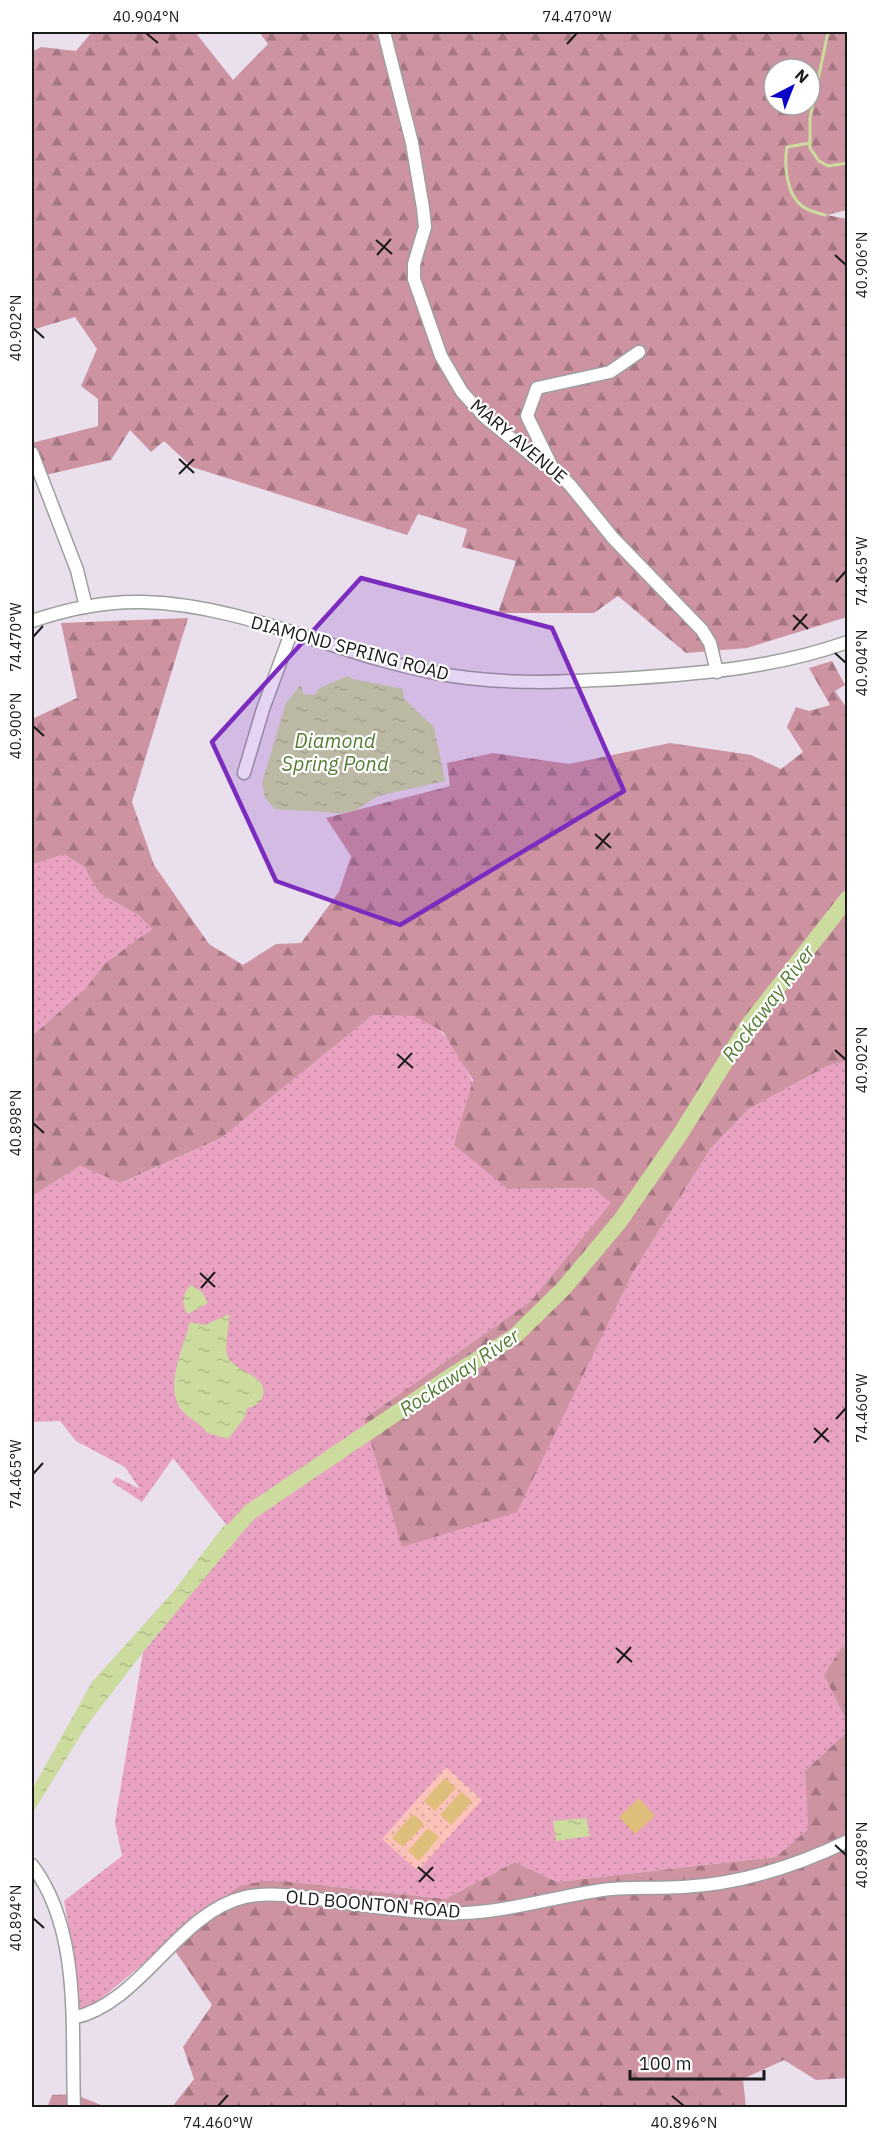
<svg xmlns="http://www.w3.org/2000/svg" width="879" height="2139" font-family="'IBM Plex Sans',sans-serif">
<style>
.grass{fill:url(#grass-dots)}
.forest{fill:url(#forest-firs);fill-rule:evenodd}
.park{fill:url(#park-dots)}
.pitch{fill:#dfbd7a}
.water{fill:url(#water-ripples)}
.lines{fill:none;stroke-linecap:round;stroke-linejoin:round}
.stream{stroke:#cbdc9e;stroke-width:3}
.river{stroke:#cbdc9e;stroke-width:16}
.minor-casing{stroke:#9e9e9e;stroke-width:15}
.minor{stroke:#fff;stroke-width:12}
.marked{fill:#7b2cbf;fill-opacity:0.2;stroke:#7b2cbf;stroke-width:4.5;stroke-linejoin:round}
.ticks{fill:none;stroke:#1a1a1a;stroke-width:2}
.labels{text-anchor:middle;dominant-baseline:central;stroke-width:4.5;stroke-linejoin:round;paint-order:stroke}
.street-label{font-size:18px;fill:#1a1a1a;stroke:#fff}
.water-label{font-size:20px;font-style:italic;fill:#567d36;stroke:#fff}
.neatline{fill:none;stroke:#1a1a1a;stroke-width:2}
.ticks-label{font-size:15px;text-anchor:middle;fill:#1a1a1a}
</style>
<defs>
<pattern id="grass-dots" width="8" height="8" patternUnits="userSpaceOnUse" patternTransform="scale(1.5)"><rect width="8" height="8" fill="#e9a2c1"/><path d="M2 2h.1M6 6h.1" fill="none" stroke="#c78ba5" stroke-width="1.8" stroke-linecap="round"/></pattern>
<pattern id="forest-firs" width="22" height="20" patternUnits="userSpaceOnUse" patternTransform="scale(1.5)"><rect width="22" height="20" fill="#cd93a1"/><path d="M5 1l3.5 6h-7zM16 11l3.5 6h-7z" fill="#a67782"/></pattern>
<pattern id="park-dots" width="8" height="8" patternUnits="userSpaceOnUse" patternTransform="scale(1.5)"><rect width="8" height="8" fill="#fac2b9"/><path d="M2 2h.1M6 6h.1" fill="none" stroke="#d6a69e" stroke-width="1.8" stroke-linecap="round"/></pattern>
<pattern id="water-ripples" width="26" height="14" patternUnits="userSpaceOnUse" patternTransform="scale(1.5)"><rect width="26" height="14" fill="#cbdc9e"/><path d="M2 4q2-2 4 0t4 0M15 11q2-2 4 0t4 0" fill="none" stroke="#aebc88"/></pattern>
</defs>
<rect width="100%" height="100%" fill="#e9dfed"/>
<g class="grass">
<polygon points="64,854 84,867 99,893 138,915 152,929 104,964 86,988 32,1036 32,865"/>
<path d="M 373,1015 C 386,1015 403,1012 415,1016 C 468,1029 493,1142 508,1189 L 593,1188 L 612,1203 L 531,1301 L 364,1419 L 632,1274 L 711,1148 L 749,1109 L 827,1066 L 847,1061 L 848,1655 L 843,1645 L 824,1675 L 847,1722 L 847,1732 L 805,1771 L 808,1829 L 776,1857 L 557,1882 L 515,1862 L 445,1899 L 283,1881 L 263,1881 L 212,1906 L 77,2019 L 76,1967 L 64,1901 L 122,1856 L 115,1822 L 143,1652 L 237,1538 L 173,1458 L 142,1502 L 112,1482 L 116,1477 L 140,1489 L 125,1467 L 76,1441 L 60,1421 L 32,1422 L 32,1196 L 80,1166 L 122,1183 L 221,1138 Z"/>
</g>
<g class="forest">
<path d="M 92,32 L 195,32 L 233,80 L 268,44 L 259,32 L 847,32 L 847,210 L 827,215 L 847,219 L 847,617 L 747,648 L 686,653 L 618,596 L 594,613 L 498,613 L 516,561 L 462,547 L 467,529 L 418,514 L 407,535 L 192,467 L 164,441 L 151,452 L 130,430 L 111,460 L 32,478 L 32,443 L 98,426 L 98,399 L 81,386 L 97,349 L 75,317 L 32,330 L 32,52 L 41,47 L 76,51 ZM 774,69 L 810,69 L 810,105 L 774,105 Z"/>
<polygon points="188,618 132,802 154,865 209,944 243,965 276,944 301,943 339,892 351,856 326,818 450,786 447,763 493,753 569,764 670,743 751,755 781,769 803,752 787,727 796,707 809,711 830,705 809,668 832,661 845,685 835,691 848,710 847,1061 827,1066 749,1109 711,1148 632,1274 517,1512 402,1547 364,1419 531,1301 611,1203 593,1188 508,1189 454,1145 473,1080 443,1032 415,1016 373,1015 221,1138 121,1183 80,1166 32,1196 32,1036 86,988 104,964 152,929 138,915 99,893 84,867 64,854 32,865 32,719 77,698 61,623"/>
<polygon points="843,1645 847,1655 847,1722 824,1675"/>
<polygon points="847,1732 847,2078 816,2080 784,2060 743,2079 746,2108 172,2107 194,2079 183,2047 212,2005 169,1942 239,1886 263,1881 283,1881 445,1899 515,1862 557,1882 776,1857 808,1829 805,1771"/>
<polygon points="74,2094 106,2107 47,2108 52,2095"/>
</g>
<polygon class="park" points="446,1767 482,1800 418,1871 382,1839"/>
<g class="pitch">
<polygon points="445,1778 456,1788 435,1811 424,1801"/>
<polygon points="461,1792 472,1801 451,1825 440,1815"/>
<polygon points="639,1798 655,1816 635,1834 619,1817"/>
<polygon points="413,1814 424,1824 403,1847 392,1838"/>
<polygon points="428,1828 439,1837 419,1861 408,1851"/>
</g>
<g class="water">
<polygon points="347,676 353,679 403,689 404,699 434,727 445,781 378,796 354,811 339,813 275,809 265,798 262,783 286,703 301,684 303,694 314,695 320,688"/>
<path d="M 191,1285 L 202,1292 L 208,1303 L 188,1314 C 181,1306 182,1292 191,1285 Z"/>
<path d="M 229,1314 C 230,1327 223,1346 228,1357 C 235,1373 271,1375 262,1398 C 259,1404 253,1407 247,1408 L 245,1417 L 228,1439 L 207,1433 C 200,1422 188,1419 180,1408 C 165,1384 184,1346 190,1322 L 205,1325 Z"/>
<polygon points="225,1524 238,1538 143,1652 85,1728 32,1814 32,1790 92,1682 173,1592"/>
<polygon points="586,1818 590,1836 556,1841 553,1821"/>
</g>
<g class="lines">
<g class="stream">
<polyline points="828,32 810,118 810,148 819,161 828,166 848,163"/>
<path d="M 810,143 L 787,147 C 784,164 786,194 802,206 C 808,211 818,213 825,215"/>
</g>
<polyline class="river" points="217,1549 250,1512 454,1374 515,1336 563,1289 620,1221 679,1136 749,1024 848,898"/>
<defs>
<g id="minor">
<polyline points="384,32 412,143 423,208 425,227 414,264 414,279 441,356 462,392 485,417 540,462 552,467 570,485 613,538 702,630 710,643 717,672"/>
<polyline points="32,453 77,570 86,607"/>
<polyline points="552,467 527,416 537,388 610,372 639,352"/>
<path d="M 32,621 C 67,609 104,601 142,602 C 243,604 338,655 436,673 C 502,686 568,682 634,678 C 708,673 777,667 848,642"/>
<polyline points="244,773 263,709 291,633"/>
<path d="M 32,1865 C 82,1931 71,2029 74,2108"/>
<path d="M 73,2018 C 142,2003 177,1913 245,1897 C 272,1891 304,1897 331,1901 C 367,1906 403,1911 440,1913 C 494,1916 544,1899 596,1891 C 625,1886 654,1889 683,1887 C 740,1884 796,1866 848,1841"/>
</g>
</defs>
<use href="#minor" class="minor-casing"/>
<use href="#minor" class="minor"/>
</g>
<path class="marked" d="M 361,578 L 552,628 L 624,791 L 400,925 L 276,881 L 212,742 Z"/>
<path class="ticks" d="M 146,33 L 158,43M 567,44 L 577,33M 376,240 L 392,254M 377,255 L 391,239M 835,255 L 846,265M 33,328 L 44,338M 179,459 L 194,473M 179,474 L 194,459M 836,582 L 846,571M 793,615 L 808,629M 793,630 L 807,614M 33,637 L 43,626M 835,653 L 846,663M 33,726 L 44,736M 595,834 L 611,848M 596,849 L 610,833M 835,1050 L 846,1060M 397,1054 L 413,1068M 398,1068 L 412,1053M 33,1123 L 44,1133M 200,1273 L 215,1287M 201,1288 L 215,1272M 836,1419 L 846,1408M 814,1428 L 829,1442M 814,1443 L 828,1428M 33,1474 L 43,1463M 616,1648 L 632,1662M 617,1663 L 631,1647M 835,1845 L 846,1855M 418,1867 L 434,1881M 419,1882 L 433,1867M 33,1918 L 44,1928M 672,2096 L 684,2106M 218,2106 L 228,2095"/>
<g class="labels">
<g class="street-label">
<text transform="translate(519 441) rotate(40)">MARY AVENUE</text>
<text transform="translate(350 648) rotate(15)">DIAMOND SPRING ROAD</text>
<text transform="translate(373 1904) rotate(5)">OLD BOONTON ROAD</text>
</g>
<g class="water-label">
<text x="335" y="740">Diamond<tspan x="335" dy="23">Spring Pond</tspan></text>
<text transform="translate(768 1003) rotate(-53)">Rockaway River</text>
<text transform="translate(459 1372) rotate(-34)">Rockaway River</text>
</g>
</g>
<rect width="879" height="2139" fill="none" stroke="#ffffff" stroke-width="66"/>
<g transform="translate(792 87) rotate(42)"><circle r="28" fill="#ffffff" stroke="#a3a3a3" stroke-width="1.5"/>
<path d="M0-4.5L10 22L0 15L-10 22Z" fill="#0b00c5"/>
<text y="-9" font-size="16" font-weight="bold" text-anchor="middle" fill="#1a1a1a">N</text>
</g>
<path d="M630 2070v9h134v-9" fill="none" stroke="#1a1a1a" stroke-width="3"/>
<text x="639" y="2070" font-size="18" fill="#1a1a1a" stroke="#ffffff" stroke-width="4.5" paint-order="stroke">100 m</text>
<rect x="33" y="33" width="813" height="2073" class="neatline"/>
<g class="ticks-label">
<text x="146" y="22">40.904°N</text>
<text x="577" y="22">74.470°W</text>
<text transform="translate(862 265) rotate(-90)" y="5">40.906°N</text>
<text transform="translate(16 328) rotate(-90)" y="5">40.902°N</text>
<text transform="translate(862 571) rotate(-90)" y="5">74.465°W</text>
<text transform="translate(16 637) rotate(-90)" y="5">74.470°W</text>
<text transform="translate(862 663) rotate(-90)" y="5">40.904°N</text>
<text transform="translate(16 726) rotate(-90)" y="5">40.900°N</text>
<text transform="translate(862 1060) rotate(-90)" y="5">40.902°N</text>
<text transform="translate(16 1123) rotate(-90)" y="5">40.898°N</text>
<text transform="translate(862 1408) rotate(-90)" y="5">74.460°W</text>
<text transform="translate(16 1474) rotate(-90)" y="5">74.465°W</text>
<text transform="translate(862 1855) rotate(-90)" y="5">40.898°N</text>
<text transform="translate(16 1918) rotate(-90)" y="5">40.894°N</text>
<text x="218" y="2128">74.460°W</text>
<text x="684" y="2128">40.896°N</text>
</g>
</svg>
